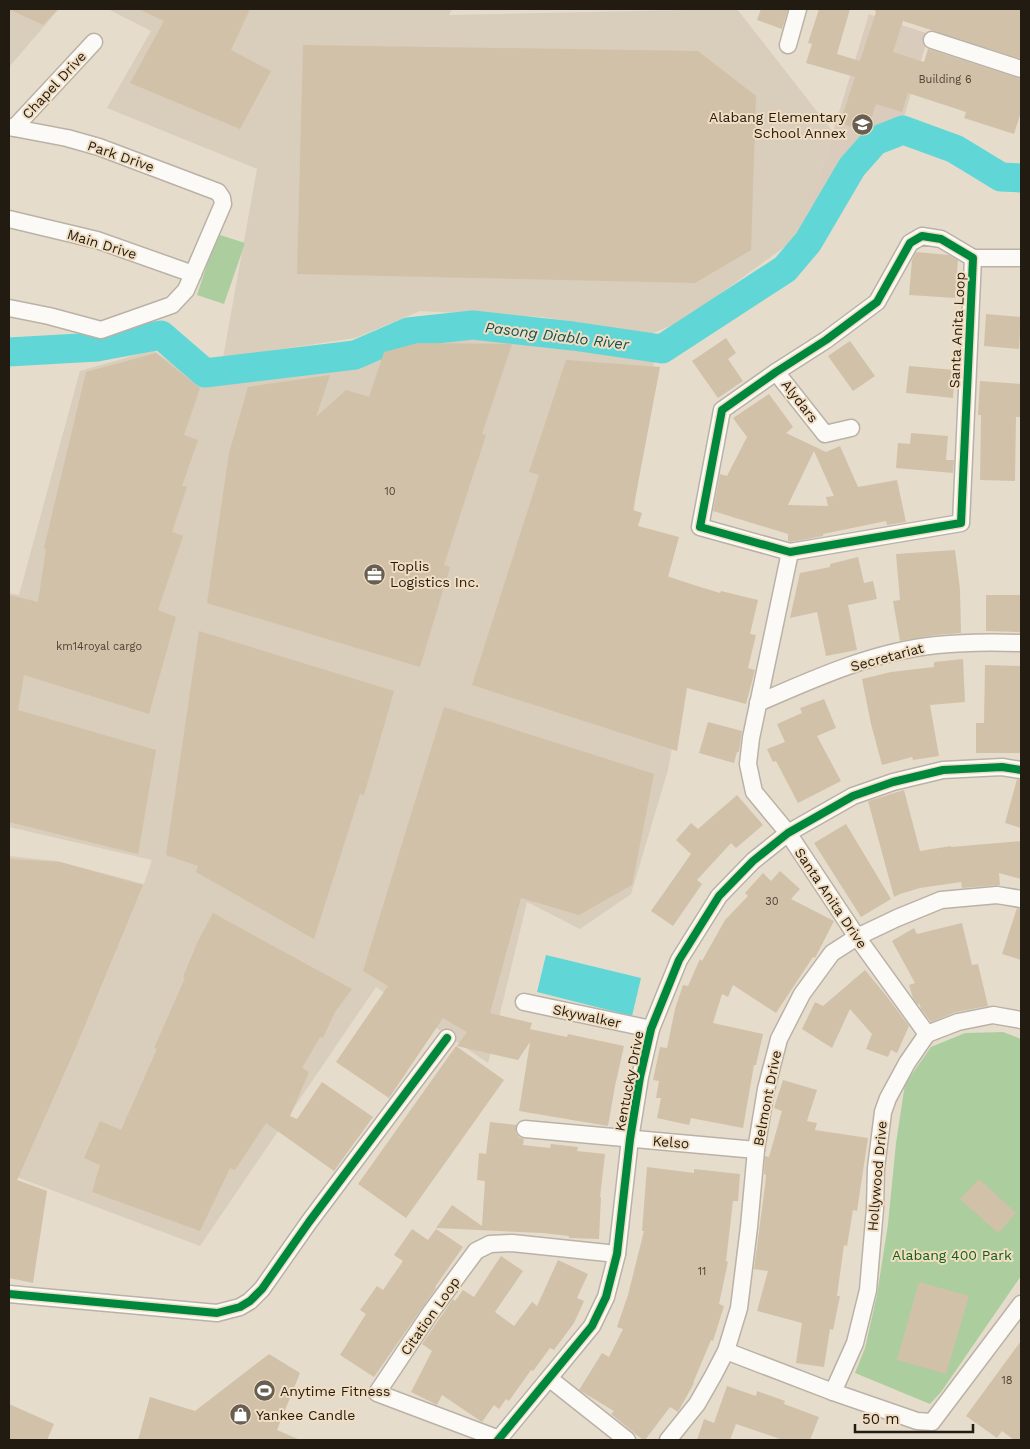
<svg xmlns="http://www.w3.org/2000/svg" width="1030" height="1449" font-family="'Work Sans',sans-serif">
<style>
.industrial{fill:#d9cdbc}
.education{fill:#daccbd}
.green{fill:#acce9f}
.water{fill:#60d7d6}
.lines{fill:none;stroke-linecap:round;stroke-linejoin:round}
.river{stroke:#60d7d6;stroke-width:29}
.building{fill:#d1c1a8;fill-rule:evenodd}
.minor-casing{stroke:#bab2a6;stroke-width:19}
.minor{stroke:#fbfaf7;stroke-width:16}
.cycleway-casing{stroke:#f1dec2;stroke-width:11}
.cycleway{stroke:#00873e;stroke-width:8}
.labels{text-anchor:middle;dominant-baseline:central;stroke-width:4;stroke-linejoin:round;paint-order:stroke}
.number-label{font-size:11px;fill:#4e4437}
.street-label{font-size:14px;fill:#221b11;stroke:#f1dec2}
.poi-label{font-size:14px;fill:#221b11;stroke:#f1dec2;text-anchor:start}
.park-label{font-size:14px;fill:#105f17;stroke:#f1dec2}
.water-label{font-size:15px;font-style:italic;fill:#0d5255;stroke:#f1dec2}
</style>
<rect width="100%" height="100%" fill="#e6dccc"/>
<g class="industrial">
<polygon points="9,9 59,9 9,67"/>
<polygon points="108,9 452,9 449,15 737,9 833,132 802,234 683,321 650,334 542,317 420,311 355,338 223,358 257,169 107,108 151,31"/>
<polygon points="464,331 654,361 627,561 701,588 668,770 631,894 580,929 527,902 488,1063 376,987 200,1246 9,1174 9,856 57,861 144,884 152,860 9,827 9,593 19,595 80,371 153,350 200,383 326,370 409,332"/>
</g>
<polygon class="education" points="869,14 929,34 903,120 876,130 858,141 819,213 802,234"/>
<g class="green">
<polygon points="217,234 245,243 224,304 197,295"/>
<polygon points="1003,1032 1021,1039 1021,1276 941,1392 930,1404 855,1373 865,1348 877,1295 888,1224 896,1143 905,1084 931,1047 965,1033"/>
</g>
<polygon class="water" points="546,955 641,978 632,1016 537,992"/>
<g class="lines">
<polyline class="river" points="9,352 97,347 161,335 205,373 355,355 408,332 473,325 573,336 662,349 785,269 808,242 852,167 875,141 903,130 955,149 1001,177 1021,178"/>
</g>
<g class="building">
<polygon points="9,9 58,9 43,25"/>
<polygon points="139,9 250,9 231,50 271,71 240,129 130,83 164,21"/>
<polygon points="761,9 788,9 782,29 757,20"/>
<polygon points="819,9 850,9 837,54 860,61 876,12 875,11 875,9 1021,9 1021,59 903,21 893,52 924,62 928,49 1021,79 1021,112 1014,134 964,118 966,112 908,93 902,112 876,104 867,132 840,123 855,77 806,63 812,44 808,43"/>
<polygon points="303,45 698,51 756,96 751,250 695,283 297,274"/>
<polygon points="916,252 949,255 958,260 955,298 909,295 912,260"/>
<polygon points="986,314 1021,317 1019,349 984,346"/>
<polygon points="726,338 736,353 728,359 743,381 718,398 692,361"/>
<polygon points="850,341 875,376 853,391 828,356"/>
<polygon points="418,343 512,344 482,434 486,435 444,565 450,567 420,667 207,603 229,453 248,387 330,375 316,417 346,390 369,397 384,352"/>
<polygon points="156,353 200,388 184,435 198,440 182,486 187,487 172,532 183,536 158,610 176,617 149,714 24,675 18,710 156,750 138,854 9,822 9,595 38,602 46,549 44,548 86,372"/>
<polygon points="566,360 660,367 633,510 642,513 638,526 679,537 668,577 720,593 721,591 758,600 750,634 756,635 748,668 755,670 746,704 687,688 677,751 472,685 539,475 529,472"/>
<polygon points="909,366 955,370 953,398 906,393"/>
<polygon points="980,381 1021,384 1021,417 1016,417 1015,481 980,480 981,415 978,415"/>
<path d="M 769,394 L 793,427 L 786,433 L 826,452 L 840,446 L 858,487 L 897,480 L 906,522 L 887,525 L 886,521 L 823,534 L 823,536 L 791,542 L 788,541 L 788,534 L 713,511 L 720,474 L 727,476 L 747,437 L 733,418 ZM 814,451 L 834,496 L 826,497 L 828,506 L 788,505 Z"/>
<polygon points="911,433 948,436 946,460 954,460 953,473 896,468 898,443 910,444"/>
<polygon points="955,550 960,589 961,633 936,635 900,641 893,601 900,600 896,554"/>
<polygon points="858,557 864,583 873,581 877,599 848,605 857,650 826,656 817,612 790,618 800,573 830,567 830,564"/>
<polygon points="986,595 1021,595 1021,632 986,631"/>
<polygon points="199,631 394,691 364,795 360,794 314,939 196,872 198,866 166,855"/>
<polygon points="963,659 965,702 930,705 939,756 913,760 912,757 882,765 871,724 862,679 891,672 934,667 934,662"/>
<polygon points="985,665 1021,666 1021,753 976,753 976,723 984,723"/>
<polygon points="824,699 836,728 817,736 841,781 798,803 776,761 773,762 767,749 785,742 777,724 802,713 800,708"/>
<polygon points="444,707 654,774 632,885 579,915 521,898 490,1013 532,1023 530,1029 567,1037 568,1034 624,1046 615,1086 608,1126 519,1111 530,1042 518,1060 457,1046 467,1032 443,1018 389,1098 336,1062 388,986 363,971"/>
<polygon points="708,722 742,731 739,752 737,752 734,763 699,753"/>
<polygon points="1017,779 1021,780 1021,828 1005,823"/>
<polygon points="904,790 920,851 951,846 951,847 1021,841 1021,879 999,873 1000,885 962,888 961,882 920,888 900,894 894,897 868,801"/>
<polygon points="737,795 763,825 736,848 731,843 697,880 702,884 673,926 651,911 691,854 676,840 691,823 698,829"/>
<polygon points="846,824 891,899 861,917 814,843"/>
<polygon points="9,859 60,862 143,885 76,1047 17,1180 47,1191 33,1283 9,1278"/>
<polygon points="780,871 800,889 791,899 834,921 815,958 813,957 776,1013 733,985 728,997 722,994 713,1023 763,1034 756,1065 754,1065 743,1128 691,1118 689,1125 657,1118 661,1098 656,1098 659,1081 653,1080 660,1047 667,1048 675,1009 683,985 688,986 700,959 702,961 725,920 748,896 745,893 763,873 771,881"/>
<polygon points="1017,908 1021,909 1021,960 1002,954"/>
<polygon points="213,913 352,989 335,1012 323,1038 320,1037 302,1068 309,1072 290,1116 297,1119 322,1082 373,1117 334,1171 266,1123 235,1170 230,1168 200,1231 92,1192 100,1165 84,1158 100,1121 121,1130 157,1049 154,1048 185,978 183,977 198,941"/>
<polygon points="962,923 972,965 978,964 988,1006 956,1012 931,1022 921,1009 919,1003 918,1005 913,998 909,985 915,983 892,941 914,928 917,934"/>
<polygon points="865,970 888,998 909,1026 897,1053 891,1050 888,1057 866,1049 872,1034 850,1009 832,1048 802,1029 815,1002 823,1006"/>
<polygon points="456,1046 504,1080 406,1218 358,1184"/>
<polygon points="783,1080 817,1090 807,1121 817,1123 815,1130 868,1138 857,1211 853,1210 847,1246 844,1245 837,1296 840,1296 833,1330 830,1329 824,1367 796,1363 802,1323 757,1311 768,1271 754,1269 765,1186 766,1175 764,1174 765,1156 769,1157 782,1111 774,1108"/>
<polygon points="490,1122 516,1125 516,1133 519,1137 524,1139 523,1145 550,1148 551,1144 578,1147 577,1151 605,1154 600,1197 601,1197 599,1239 569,1238 569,1236 542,1233 436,1228 452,1205 482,1226 485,1181 477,1180 479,1153 486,1154"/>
<polygon points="647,1167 694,1173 694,1169 740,1174 738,1201 733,1201 726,1261 728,1262 719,1304 724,1306 713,1341 711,1340 693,1383 694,1383 679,1410 678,1412 670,1407 645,1440 643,1440 611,1414 614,1411 579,1390 602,1353 609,1357 623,1329 617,1327 628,1295 644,1231 642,1231"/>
<polygon points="979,1179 1016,1213 998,1233 960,1199"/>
<polygon points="412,1229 428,1240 436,1229 463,1247 435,1287 436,1288 374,1377 340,1355 366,1314 360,1310 377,1286 383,1290 403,1261 394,1255"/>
<polygon points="501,1256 523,1271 495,1312 514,1326 532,1302 537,1306 558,1260 588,1274 577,1298 584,1301 574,1323 554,1350 550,1348 533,1371 531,1370 509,1401 506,1399 499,1409 494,1405 482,1422 442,1395 437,1405 411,1392 432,1351 422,1344 453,1299 455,1301 463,1290 474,1297"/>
<polygon points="919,1282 969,1296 946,1374 897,1360"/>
<polygon points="1021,1341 1021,1440 1014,1440 1002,1431 997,1438 966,1416"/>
<polygon points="269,1354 300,1373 277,1430 300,1440 138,1440 150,1397 195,1411"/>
<polygon points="727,1386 756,1396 757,1391 785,1401 784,1404 819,1417 810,1440 783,1440 736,1424 730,1440 697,1440 704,1419 714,1423"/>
<polygon points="9,1404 54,1424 47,1440 9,1440"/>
</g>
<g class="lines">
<defs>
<g id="minor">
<polyline points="932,40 1021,69"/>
<polyline points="788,45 798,9"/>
<polyline points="9,127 67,138 99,147 218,192 222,198 223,204 186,290 172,305 101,330 49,316 9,308"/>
<polyline points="14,128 94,42"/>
<polyline points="9,219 97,240 193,274"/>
<polygon points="922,236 941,239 973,258 961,523 790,552 700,527 722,410 776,372 826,340 877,302 910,243"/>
<polyline points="973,258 1021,258"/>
<polyline points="776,372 825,434 851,428"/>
<polyline points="790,552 751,738 748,764 754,792 788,833 857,937 927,1034"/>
<path d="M 758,703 C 815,678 875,651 937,645 C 965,642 993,642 1021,643"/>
<polyline points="524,1002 651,1029"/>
<polyline points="525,1129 756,1150"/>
<polyline points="9,1294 217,1313 240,1307 250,1301 262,1289 309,1222 447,1038"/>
<polyline points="726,1351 833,1392 917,1421 932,1422 1021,1304"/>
<polyline points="550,1379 627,1440"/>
<polyline points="833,1392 855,1343 868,1290 875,1208 876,1168 883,1112 888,1098 907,1063 927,1034 958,1022 993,1015 1021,1020"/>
<polyline points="499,1439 377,1393 431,1312 476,1251 490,1244 512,1243 617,1254"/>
<polyline points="498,1440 592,1326 606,1297 617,1254 630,1139 640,1077 651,1029 679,960 719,896 753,861 788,833 853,796 893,782 943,770 1002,767 1021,770"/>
<polyline points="668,1440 697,1404 713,1376 726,1351 739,1308 749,1227 756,1150 766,1089 779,1039 802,994 832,953 857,937 897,918 941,900 997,895 1021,899"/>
</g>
</defs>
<use href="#minor" class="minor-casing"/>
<use href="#minor" class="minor"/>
<defs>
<g id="cycleway">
<polygon points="922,236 941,239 973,258 961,523 790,552 700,527 722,410 776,372 826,340 877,302 910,243"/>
<polyline points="9,1294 217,1313 240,1307 250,1301 262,1289 309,1222 447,1038"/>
<polyline points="498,1440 592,1326 606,1297 617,1254 630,1139 640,1077 651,1029 679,960 719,896 753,861 788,833 853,796 893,782 943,770 1002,767 1021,770"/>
</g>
</defs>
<use href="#cycleway" class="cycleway-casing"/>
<use href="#cycleway" class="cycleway"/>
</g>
<defs>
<symbol id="school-disc" viewBox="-11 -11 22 22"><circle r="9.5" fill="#675f52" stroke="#f1dec2"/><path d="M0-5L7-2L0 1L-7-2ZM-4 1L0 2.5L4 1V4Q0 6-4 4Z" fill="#fff"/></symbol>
<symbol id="office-disc" viewBox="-11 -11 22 22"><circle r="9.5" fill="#675f52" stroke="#f1dec2"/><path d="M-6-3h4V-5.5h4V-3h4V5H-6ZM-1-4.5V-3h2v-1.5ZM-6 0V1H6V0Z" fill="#fff"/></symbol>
<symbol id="stadium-disc" viewBox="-11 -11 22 22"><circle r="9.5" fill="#675f52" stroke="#f1dec2"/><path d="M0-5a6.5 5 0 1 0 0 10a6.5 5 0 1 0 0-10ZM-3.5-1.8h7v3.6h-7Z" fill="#fff"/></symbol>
<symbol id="shop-disc" viewBox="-11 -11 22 22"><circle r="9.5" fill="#675f52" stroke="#f1dec2"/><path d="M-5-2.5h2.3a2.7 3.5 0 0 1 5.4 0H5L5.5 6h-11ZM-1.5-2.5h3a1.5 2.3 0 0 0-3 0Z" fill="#fff"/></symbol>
</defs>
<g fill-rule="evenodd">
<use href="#school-disc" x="850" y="112" width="25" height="25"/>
<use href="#office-disc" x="362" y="562" width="25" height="25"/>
<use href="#stadium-disc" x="252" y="1378" width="25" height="25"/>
<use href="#shop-disc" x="228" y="1402" width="25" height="25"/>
</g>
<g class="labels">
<g class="number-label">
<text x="945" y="79">Building 6</text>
<text x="390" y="491">10</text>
<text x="99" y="646">km14royal cargo</text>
<text x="772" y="901">30</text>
<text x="702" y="1271">11</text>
<text x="1007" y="1380">18</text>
</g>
<g class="street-label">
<text transform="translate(54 85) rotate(-47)">Chapel Drive</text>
<text transform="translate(121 156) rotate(19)">Park Drive</text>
<text transform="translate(102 244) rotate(17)">Main Drive</text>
<text transform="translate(957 330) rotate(-87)">Santa Anita Loop</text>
<text transform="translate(800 401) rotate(52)">Alydars</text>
<text transform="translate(887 657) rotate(-15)">Secretariat</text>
<text transform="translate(831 898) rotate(56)">Santa Anita Drive</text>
<text transform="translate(587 1016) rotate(12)">Skywalker</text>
<text transform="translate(629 1081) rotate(-79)">Kentucky Drive</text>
<text transform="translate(767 1098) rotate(-79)">Belmont Drive</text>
<text transform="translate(671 1142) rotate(5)">Kelso</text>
<text transform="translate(877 1176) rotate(-85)">Hollywood Drive</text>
<text transform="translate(430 1316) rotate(-55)">Citation Loop</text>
</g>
<g class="poi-label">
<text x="846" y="117" text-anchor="end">Alabang Elementary<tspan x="846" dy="16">School Annex</tspan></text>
<text x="390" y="566">Toplis<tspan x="390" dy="16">Logistics Inc.</tspan></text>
<text x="280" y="1391">Anytime Fitness</text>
<text x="256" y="1415">Yankee Candle</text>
</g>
<g class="park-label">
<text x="952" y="1255">Alabang 400 Park</text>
</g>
<g class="water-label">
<text transform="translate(557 336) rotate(7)">Pasong Diablo River</text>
</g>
</g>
<rect width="1030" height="1449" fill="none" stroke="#221b11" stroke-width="20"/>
<path d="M855 1424v8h118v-8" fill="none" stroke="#221b11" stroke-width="2.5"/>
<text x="862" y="1424" font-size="15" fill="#221b11" stroke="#f1dec2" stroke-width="4" paint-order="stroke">50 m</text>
</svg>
